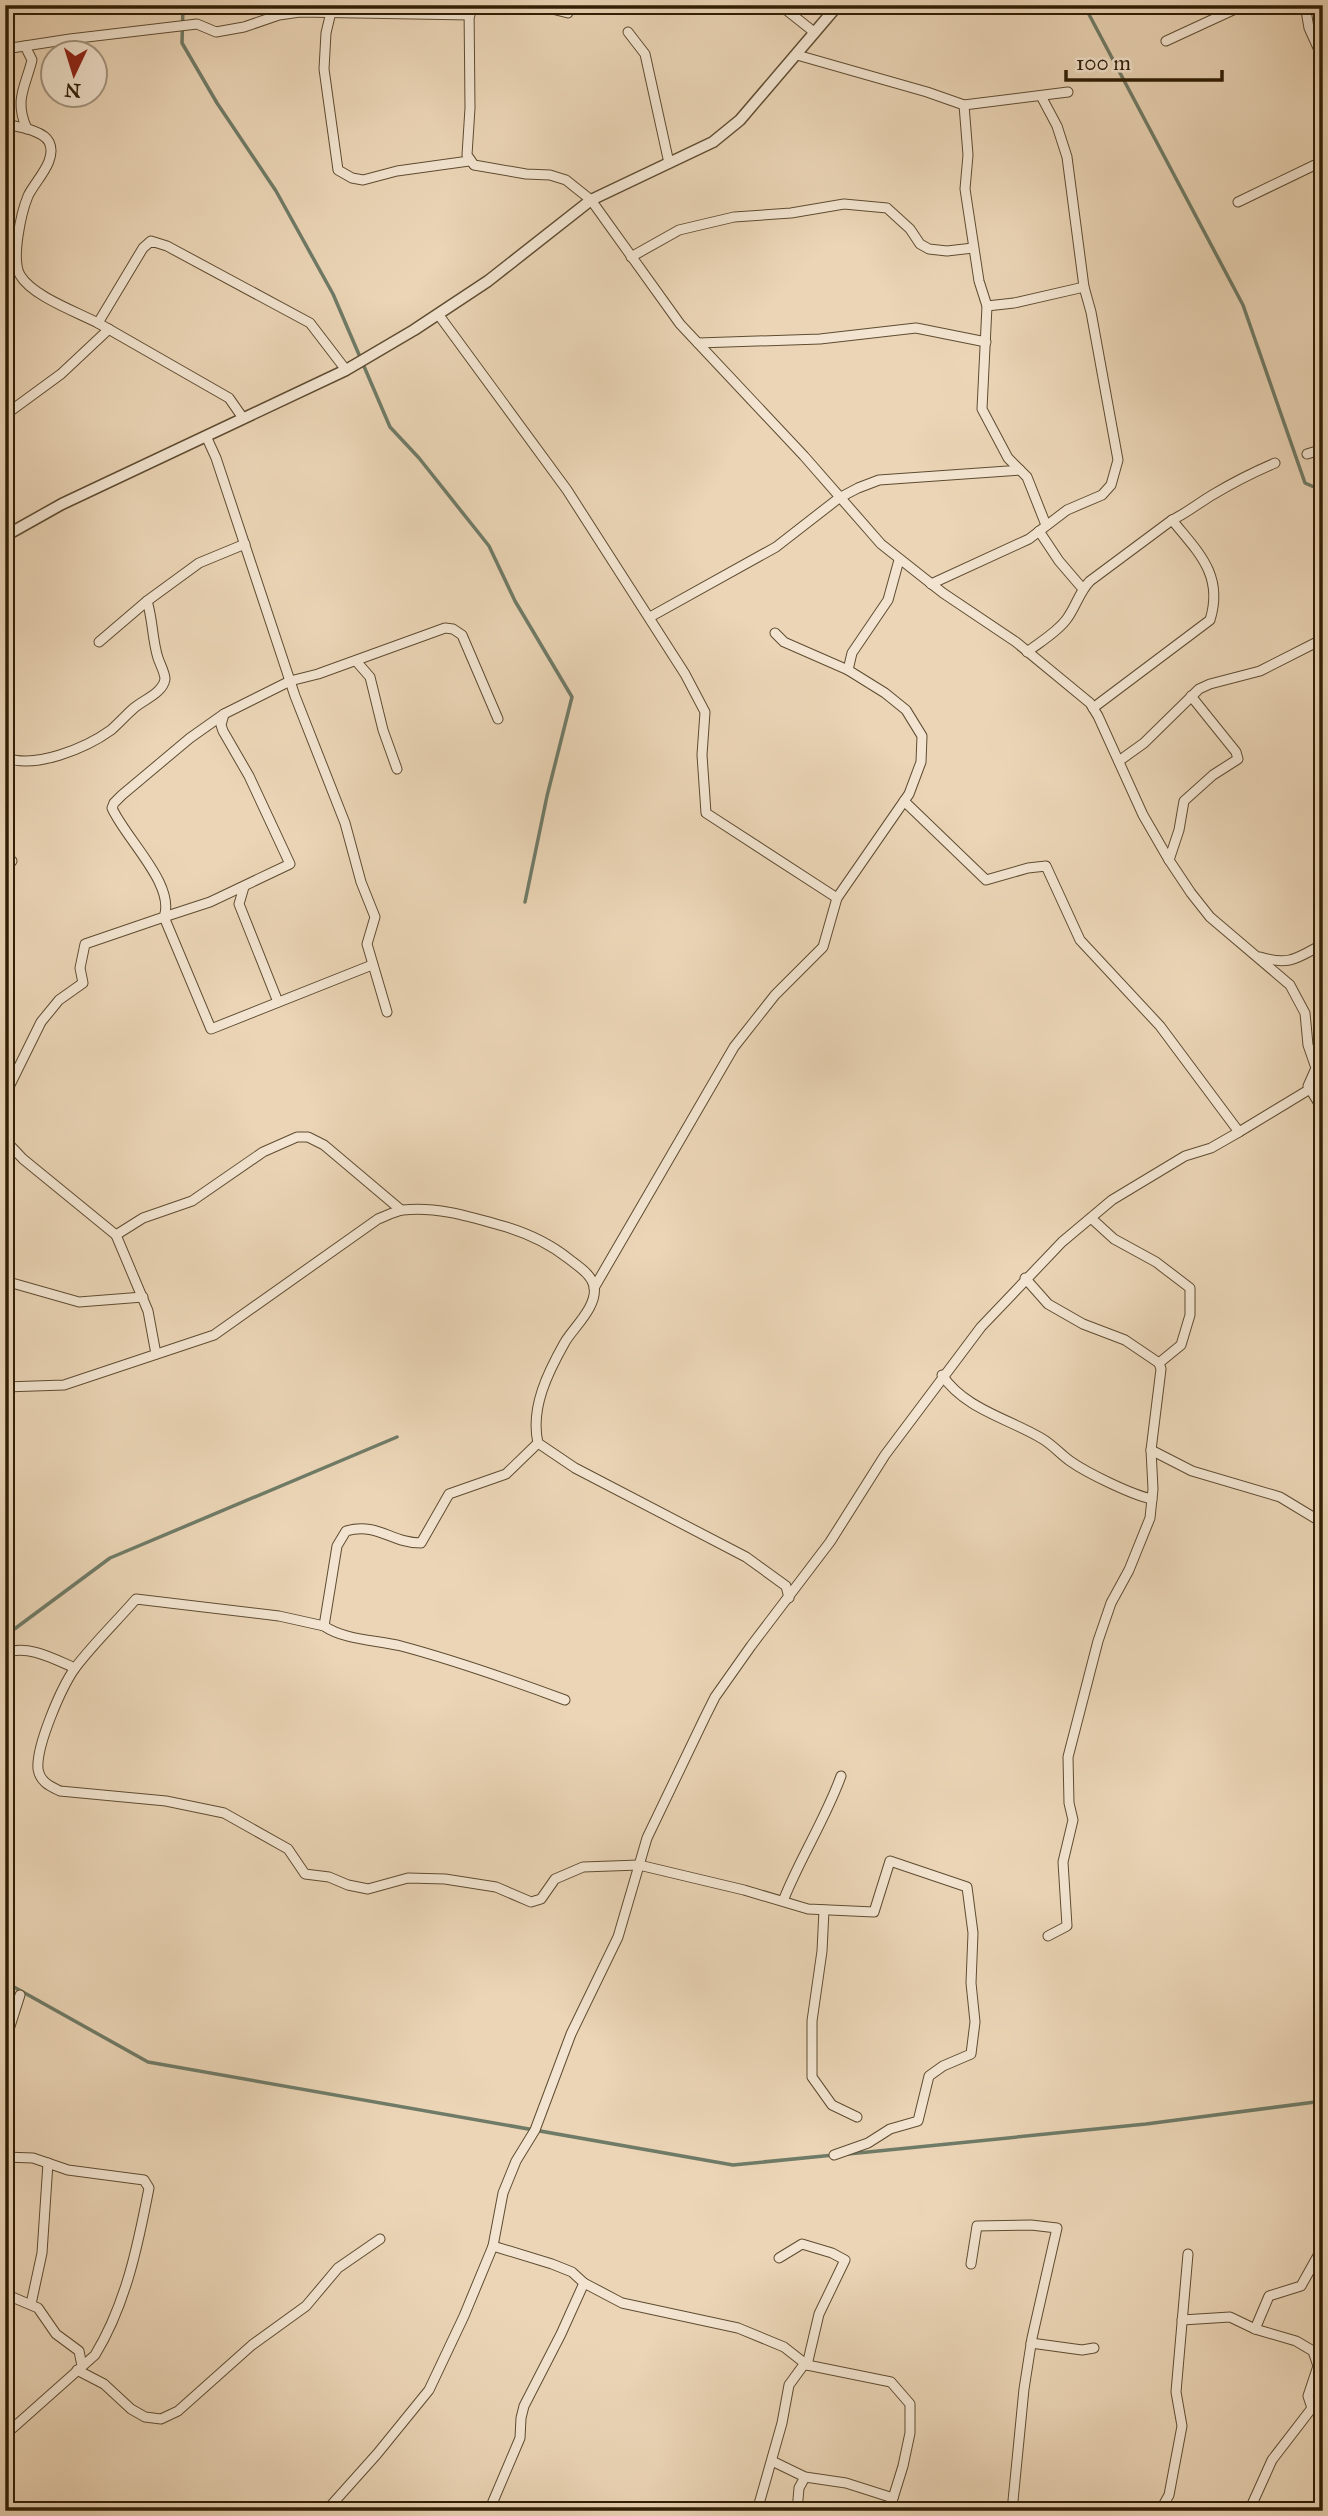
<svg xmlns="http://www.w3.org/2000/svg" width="1328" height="2516" font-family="'IM FELL Great Primer',serif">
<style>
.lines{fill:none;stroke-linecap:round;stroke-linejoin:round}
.stream{stroke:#6f7b67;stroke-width:3.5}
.minor-casing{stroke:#5f4c31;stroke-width:11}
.tertiary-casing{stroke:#5f4c31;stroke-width:13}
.minor{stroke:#f2e4d0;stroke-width:9}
.tertiary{stroke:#f2e4d0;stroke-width:10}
</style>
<rect width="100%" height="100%" fill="#ebd5b6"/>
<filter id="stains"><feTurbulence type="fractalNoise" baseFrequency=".00286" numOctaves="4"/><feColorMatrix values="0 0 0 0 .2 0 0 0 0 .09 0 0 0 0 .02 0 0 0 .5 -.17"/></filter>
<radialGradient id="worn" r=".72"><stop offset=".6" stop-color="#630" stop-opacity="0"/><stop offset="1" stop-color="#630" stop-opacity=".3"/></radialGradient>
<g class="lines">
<g class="stream">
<polyline points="183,5 182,43 217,103 276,191 333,294 390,427 419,458 489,546 515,601 572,697 547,796 525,902"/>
<polyline points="1084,5 1243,305 1305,483 1323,491"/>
<polyline points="5,1636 110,1558 397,1437"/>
<polyline points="5,1982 148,2062 733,2165 834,2155"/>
<polyline points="848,2154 1146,2124 1323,2101"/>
</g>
<defs>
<g id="minor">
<polyline points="469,5 470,108 467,155 474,165 526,174 550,175 566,180 591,200 680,324 804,456 881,544 943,593 1016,642 1090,703 1098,716 1143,815 1169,860 1191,893 1210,917 1290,985 1305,1013 1308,1045 1316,1068 1308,1086 1310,1089 1239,1132 1211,1148 1185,1156 1112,1200 1062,1242 981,1327 885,1455 830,1542 751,1646 715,1697 705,1717 647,1838 618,1937 571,2034 535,2130 516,2161 503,2193 493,2246 552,2264 572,2272 584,2283 622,2303 738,2328 784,2347 807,2365 891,2382 910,2404 910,2433 903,2466 889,2511"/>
<polyline points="536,5 568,13"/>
<polyline points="780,5 814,32"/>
<polyline points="1305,5 1309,28 1323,59"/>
<polyline points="331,12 326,33 324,69 338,170 352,178 363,180 397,171 469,161"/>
<polyline points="628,32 645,54 669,163"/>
<polyline points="1166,41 1244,5"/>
<path d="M 25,46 L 32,60 C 25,88 14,100 27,129"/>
<polyline points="5,49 70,39 197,24 216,32 244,27 279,15 300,12 470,15"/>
<polyline points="797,55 927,92 964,105 1068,92"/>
<polyline points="964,105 968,155 965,189 979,281 987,306 982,409 1008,458 1027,477 1046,525"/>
<path d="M 5,124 C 18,127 43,130 49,142 C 58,160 35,181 28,196 C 21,213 11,259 20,275 C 32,296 77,312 98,323"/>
<polyline points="1238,202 1323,161"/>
<polyline points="631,257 679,230 734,217 791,213 844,204 887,208 910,229 920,244 929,249 947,251 973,248"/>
<polyline points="987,306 1014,303 1084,287"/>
<polyline points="438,314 567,490 685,674 705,712 702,755 706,813 837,898"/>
<polyline points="698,343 820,339 916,328 986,342"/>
<polyline points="5,415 61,374 109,329"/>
<polyline points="243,418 229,398 98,323 143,248 151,241 167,246 310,323 346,370"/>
<polyline points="206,436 216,458 295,696 345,823 361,882 375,917 367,944 387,1012"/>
<polyline points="1307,454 1323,449"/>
<polyline points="1039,531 1059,561 1083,589"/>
<polyline points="931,584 1029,539 1067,510 1102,495 1111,485 1118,460 1091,312 1084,287 1067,157 1057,126 1041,96"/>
<polyline points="650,617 776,547 839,498 858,488 879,480 1020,470"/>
<polyline points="775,633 784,642 848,670"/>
<polyline points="99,642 147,601 199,563 245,544"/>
<path d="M 1027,652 C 1040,642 1056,633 1066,620 C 1076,607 1079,592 1090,581 L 1172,520 C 1187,513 1200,502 1214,494 C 1234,482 1254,472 1275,463"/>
<polyline points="356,661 370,677 383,730 397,769"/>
<path d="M 1093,708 L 1210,620 C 1224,575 1198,552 1172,520"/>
<polyline points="224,714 221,725 223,731 249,776 290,864 210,902 164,917 211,1029 372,965"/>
<path d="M 5,757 C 34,770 86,748 111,730 C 119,723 126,715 134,708 C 143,700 163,693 165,679 C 165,673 160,664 158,658 C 152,639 153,620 147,601"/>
<polyline points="1119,761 1144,743 1199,689 1210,684 1260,671 1323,639"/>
<polyline points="904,801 986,880 1028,868 1046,866 1080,940 1160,1026 1239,1132"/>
<polyline points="1169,860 1179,830 1184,801 1213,775 1238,759 1236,752 1191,696"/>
<polyline points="5,868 12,861"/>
<polyline points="244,887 239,904 278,1002"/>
<path d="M 1260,957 C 1290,966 1297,958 1323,944"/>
<polyline points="1310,1089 1323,1110"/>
<path d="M 5,1095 L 41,1022 L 59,1000 L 83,983 L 80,968 L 85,944 L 164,917 C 176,885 125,838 112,808 L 114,803 L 122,795 L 190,738 L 224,714 L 290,681 L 318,674 L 445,628 L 453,629 L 462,635 L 498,719"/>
<polyline points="5,1140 23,1159 116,1235 148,1311 156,1354"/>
<polyline points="1091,1218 1114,1239 1156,1262 1190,1288 1190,1315 1181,1345 1159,1363"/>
<polyline points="116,1235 143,1218 192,1201 263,1152 297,1137 308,1137 324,1145 401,1210"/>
<polyline points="1025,1278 1048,1304 1083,1324 1125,1340 1159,1363"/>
<polyline points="5,1281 79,1302 143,1297"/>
<polyline points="594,1288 734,1047 775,995 823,947 837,898 909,794 921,762 922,736 906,710 885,693 848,670 852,653 888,600 899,560"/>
<path d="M 942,1375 C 965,1409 1007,1418 1041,1438 C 1052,1444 1060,1454 1070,1461 C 1087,1473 1132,1495 1152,1499"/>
<path d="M 5,1387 L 64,1385 L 214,1335 L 378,1219 C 386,1216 395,1211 403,1210 C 436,1206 471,1217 503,1226 C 527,1233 549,1243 569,1259 C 579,1267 591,1274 594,1286 C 598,1306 574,1327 565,1342 C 548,1372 530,1408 538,1443 L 575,1468 L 746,1557 L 786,1586 L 789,1598"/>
<path d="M 538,1443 L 506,1474 L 449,1494 L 421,1543 C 391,1543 378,1522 346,1531 L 337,1546 L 324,1626 C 344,1640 377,1640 401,1646 C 457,1661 511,1680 565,1700"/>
<polyline points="1151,1450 1192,1471 1280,1497 1323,1523"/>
<path d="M 324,1626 L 279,1616 L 136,1599 C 116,1622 93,1644 75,1668 C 61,1688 36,1746 38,1769 C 40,1782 50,1786 60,1791 L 166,1801 L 224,1813 L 288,1849 L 305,1874 L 329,1877 L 348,1885 L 368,1889 L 408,1878 L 445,1879 L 496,1887 L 531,1902 L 541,1899 L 555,1879 L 583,1867 L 639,1865 L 744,1890 L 808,1909 L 874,1912 L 890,1861 L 967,1887 L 973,1933 L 971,1983 L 975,2022 L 971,2054 L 943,2066 L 929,2076 L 918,2121 L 890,2129 L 868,2143 L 834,2155"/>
<path d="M 5,1653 C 28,1644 54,1659 75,1668"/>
<path d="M 783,1901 C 800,1858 825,1820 841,1776"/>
<polyline points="824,1910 822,1951 812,2021 812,2077 832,2105 857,2117"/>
<polyline points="1048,1936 1067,1926 1063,1862 1073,1820 1069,1803 1068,1757 1098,1641 1111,1603 1129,1570 1150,1518 1153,1489 1151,1450 1161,1369 1159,1363"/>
<polyline points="5,2042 20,1995"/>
<path d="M 5,2157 L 33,2158 L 68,2170 L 144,2180 L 149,2188 C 138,2245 126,2304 95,2355 L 5,2435"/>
<polyline points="779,2258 802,2244 832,2253 845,2260 819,2314 807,2365"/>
<polyline points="971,2264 977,2226 1031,2225 1057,2228 1032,2338 1024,2389 1012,2511"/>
<polyline points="5,2294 38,2308 56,2334 79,2351 82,2366"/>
<polyline points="31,2304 42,2253 48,2163"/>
<polyline points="1182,2320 1230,2317 1255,2329 1296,2341 1313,2351 1318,2366 1308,2396 1312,2408 1272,2460 1249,2511"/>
<polyline points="1255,2329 1269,2296 1301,2286 1320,2252"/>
<polyline points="1031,2343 1082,2350 1094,2348"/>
<polyline points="77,2370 104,2384 131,2409 145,2417 161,2419 178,2411 252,2345 306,2306 338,2268 380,2239"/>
<polyline points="772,2461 805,2477 846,2483 893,2498"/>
<polyline points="326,2511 377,2454 429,2390 464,2316 493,2246"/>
<polyline points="489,2511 520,2438 521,2418 524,2406 561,2334 584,2283"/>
<polyline points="757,2511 782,2423 789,2385 805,2363"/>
<polyline points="797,2511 799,2488 805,2477"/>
<polyline points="1160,2511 1169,2495 1182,2426 1176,2392 1188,2254"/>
</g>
<polyline id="tertiary" points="5,536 62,504 346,370 414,330 488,281 591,200 713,142 740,120 838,5"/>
</defs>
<use href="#minor" class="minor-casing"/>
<use href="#tertiary" class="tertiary-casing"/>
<use href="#minor" class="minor"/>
<use href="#tertiary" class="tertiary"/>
</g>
<rect width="1328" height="2516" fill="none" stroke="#ebd5b6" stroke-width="28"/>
<rect x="7" y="7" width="1314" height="2502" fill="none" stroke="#301e05" stroke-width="3.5"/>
<rect x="14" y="14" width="1300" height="2488" fill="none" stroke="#301e05" stroke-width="2"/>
<g transform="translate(74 74) rotate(184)"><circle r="33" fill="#f2e4d0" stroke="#a4957f" stroke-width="2"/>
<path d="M0-5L12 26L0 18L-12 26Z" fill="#8f2418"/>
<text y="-10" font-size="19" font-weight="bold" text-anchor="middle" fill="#301e05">N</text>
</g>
<path d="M1066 70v10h156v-10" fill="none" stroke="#301e05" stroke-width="3.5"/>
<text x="1076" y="70" font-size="21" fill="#301e05" stroke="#f2e4d0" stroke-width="5" paint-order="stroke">100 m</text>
<rect width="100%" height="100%" filter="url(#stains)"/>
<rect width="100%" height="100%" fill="url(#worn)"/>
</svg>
